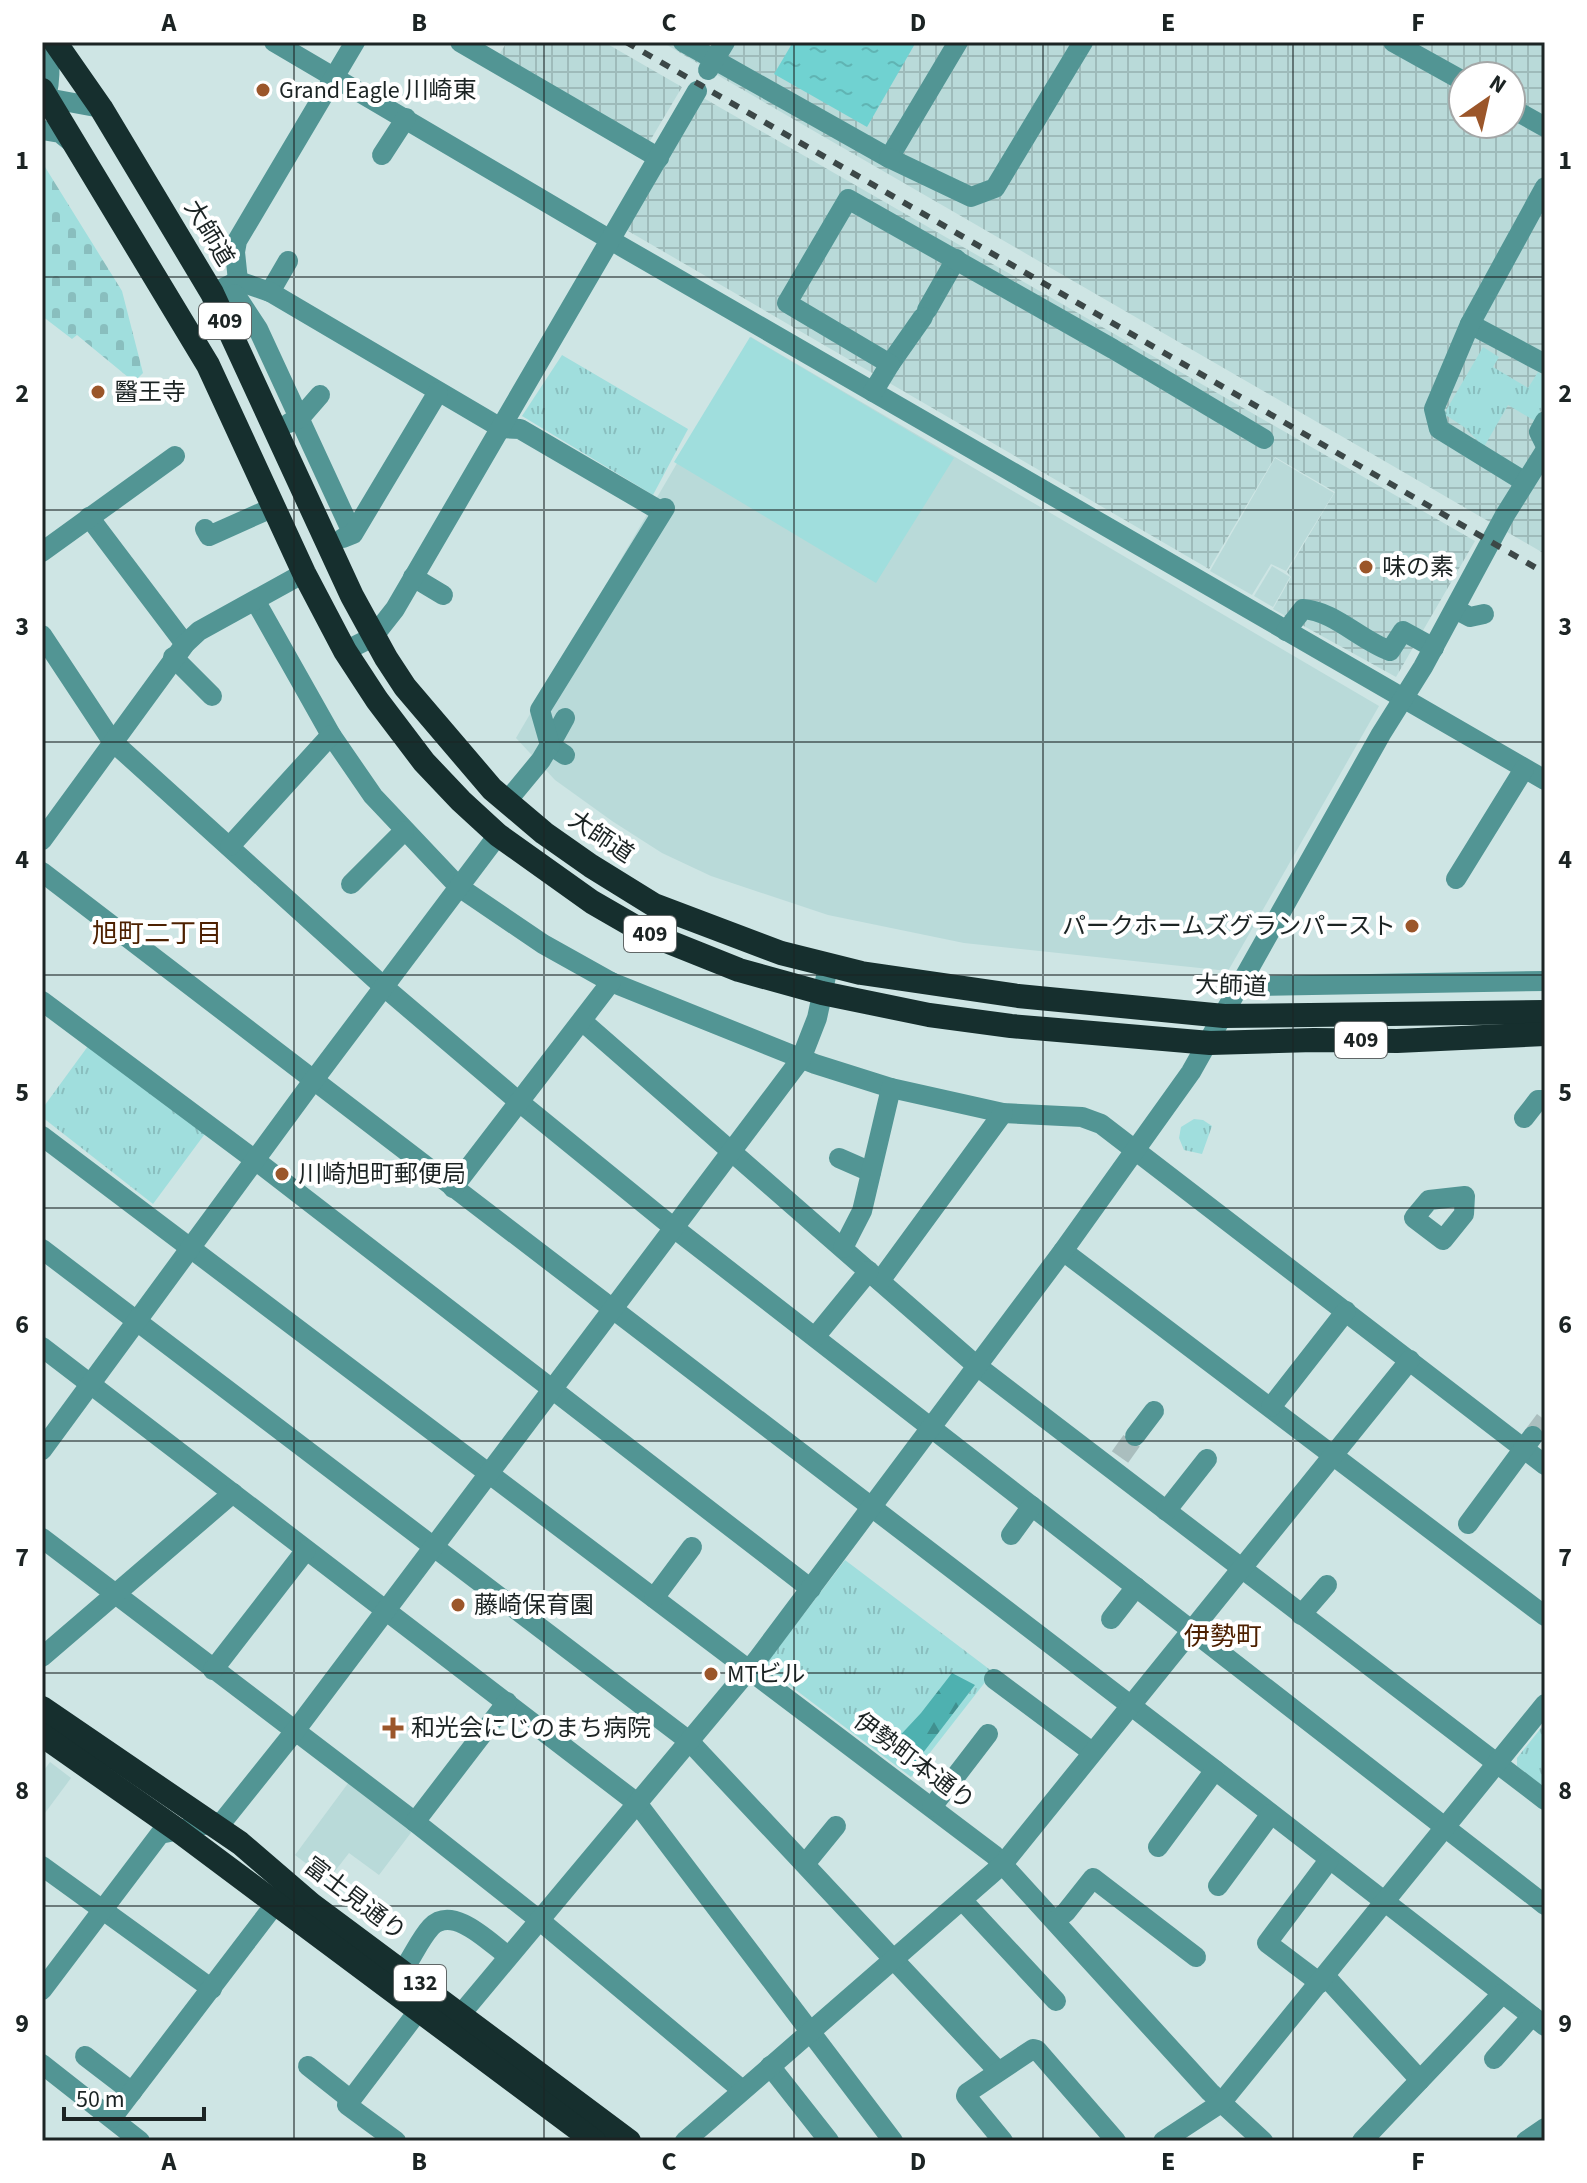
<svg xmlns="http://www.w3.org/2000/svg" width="1587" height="2183" font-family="'Source Sans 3','Noto Sans JP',sans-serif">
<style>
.built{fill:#b9dad9}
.industrial{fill:url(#industrial-grid);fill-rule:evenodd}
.grass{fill:url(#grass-tufts)}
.forest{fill:url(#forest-firs)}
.cemetery{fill:url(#cemetery-stones)}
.pitch{fill:#a0dedd}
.water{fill:url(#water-ripples)}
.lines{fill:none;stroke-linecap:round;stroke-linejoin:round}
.minor-tunnel{stroke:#aabebe;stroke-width:20;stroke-dasharray:20 10;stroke-linecap:butt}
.minor{stroke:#529594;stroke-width:20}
.highway{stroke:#162f2e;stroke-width:24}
.rail{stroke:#3c4747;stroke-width:6;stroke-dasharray:10 10;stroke-linecap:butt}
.grid{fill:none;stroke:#1c2424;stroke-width:2;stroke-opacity:0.55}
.poi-dot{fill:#9b562a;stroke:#fff;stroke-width:3}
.labels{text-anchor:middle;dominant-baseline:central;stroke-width:8;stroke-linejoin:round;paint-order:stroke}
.shield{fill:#fff;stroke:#606666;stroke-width:2}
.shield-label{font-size:22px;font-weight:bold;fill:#1c2424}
.poi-label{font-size:24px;fill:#1c2424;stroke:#fff;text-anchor:start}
.street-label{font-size:24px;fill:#1c2424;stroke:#fff}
.neighbourhood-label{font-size:26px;fill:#4d2000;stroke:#fff}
.neatline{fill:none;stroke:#1c2424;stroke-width:3}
.grid-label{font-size:26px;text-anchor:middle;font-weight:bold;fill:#1c2424}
</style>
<defs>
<pattern id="industrial-grid" width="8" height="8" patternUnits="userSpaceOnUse" patternTransform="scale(2)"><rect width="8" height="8" fill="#b9dad9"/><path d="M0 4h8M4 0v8" fill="none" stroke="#9ebbba"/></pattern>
<pattern id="grass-tufts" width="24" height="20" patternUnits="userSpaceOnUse" patternTransform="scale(2)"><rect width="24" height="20" fill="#a0dedd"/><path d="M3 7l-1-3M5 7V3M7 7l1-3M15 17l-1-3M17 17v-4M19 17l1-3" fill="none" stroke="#89bebe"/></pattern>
<pattern id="forest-firs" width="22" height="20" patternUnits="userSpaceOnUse" patternTransform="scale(2)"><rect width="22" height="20" fill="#4eb1b0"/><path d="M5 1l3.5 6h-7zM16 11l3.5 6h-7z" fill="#40908f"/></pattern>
<pattern id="cemetery-stones" width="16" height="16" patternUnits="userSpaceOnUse" patternTransform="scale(2)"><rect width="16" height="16" fill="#a0dedd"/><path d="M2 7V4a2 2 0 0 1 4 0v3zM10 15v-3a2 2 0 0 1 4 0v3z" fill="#89bebe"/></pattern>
<pattern id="water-ripples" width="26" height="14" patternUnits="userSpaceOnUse" patternTransform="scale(2)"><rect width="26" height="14" fill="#70d2d1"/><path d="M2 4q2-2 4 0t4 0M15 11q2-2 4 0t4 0" fill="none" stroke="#60b4b3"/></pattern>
</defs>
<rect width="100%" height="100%" fill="#cee5e4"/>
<g class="built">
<polygon points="751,337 1379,706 1228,971 964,943 828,915 711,876 662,853 612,821 555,780 516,738"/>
<polygon points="1275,458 1334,493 1286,571 1271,564 1252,595 1210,571"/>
<polygon points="1272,566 1290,577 1273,607 1254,596"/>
<polygon points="50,1762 71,1778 42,1817 42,1773"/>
<polygon points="349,1782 413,1830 379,1875 349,1853 328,1880 295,1855"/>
</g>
<g class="industrial">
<polygon points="507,42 604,42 682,87 647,146 497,58"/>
<path d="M 662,42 L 1545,42 L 1545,554 L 719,76 ZM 1463,76 L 1511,76 L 1511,124 L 1463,124 Z"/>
<polygon points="700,96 1475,541 1396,677 1273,609 1291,577 1287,572 1335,492 1275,457 1209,569 623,228"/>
</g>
<g class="grass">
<polygon points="1483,347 1499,357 1493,367 1528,388 1538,372 1545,377 1545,404 1535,421 1508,405 1484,447 1464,427 1444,414"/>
<polygon points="562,355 688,429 653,495 522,416"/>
<polygon points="91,1042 207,1131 153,1204 42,1117 42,1109"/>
<polygon points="1194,1119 1203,1120 1212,1126 1202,1154 1184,1150 1179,1138 1181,1127"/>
<polygon points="845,1560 993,1672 911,1777 768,1669 768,1661"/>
<polygon points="1545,1723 1545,1788 1517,1766 1517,1758"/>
</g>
<polygon class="forest" points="952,1673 975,1685 916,1762 907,1766 890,1755 893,1743 921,1713"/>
<polygon class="cemetery" points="45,167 122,291 143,373 134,382 77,335 72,339 42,316 42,171"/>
<polygon class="pitch" points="750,337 954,458 876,583 674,462"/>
<polygon class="water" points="793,42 916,42 867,127 774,74"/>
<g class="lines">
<g class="minor-tunnel">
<polyline points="1533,1436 1545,1420"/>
<polyline points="1120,1457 1135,1436"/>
</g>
<g class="minor">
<polyline points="274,42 619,245 1545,780"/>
<polyline points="460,42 659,158"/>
<polyline points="683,42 889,158 958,42"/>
<polyline points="1393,42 1463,81"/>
<polyline points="708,70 725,42"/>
<polyline points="42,99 47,98 101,108"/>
<path d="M 42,104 C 52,90 50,59 47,42"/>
<polyline points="1511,108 1545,127"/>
<polyline points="42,130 60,133 76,146"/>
<polyline points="382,155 406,118"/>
<polyline points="889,158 971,197 995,188 1083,42"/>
<polyline points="238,281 235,252 237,241 355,42"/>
<polyline points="270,292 288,261"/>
<polyline points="212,293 238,281 270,292 501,428 520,429 662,512"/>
<polyline points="235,294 258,329 350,528"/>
<polyline points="927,310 956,259"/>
<polyline points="1470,324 1545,364"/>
<polyline points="890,364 923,317"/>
<polyline points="873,392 890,364 787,303 848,199 1113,349 1264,439"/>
<polyline points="1545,421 1539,432 1545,444"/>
<polyline points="289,423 300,418 320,395"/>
<polyline points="1525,482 1439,429 1434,409 1470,324 1545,187"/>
<polyline points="89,517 185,644"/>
<polyline points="205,529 209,536 274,507"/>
<polyline points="343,538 353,534 438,392"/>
<polyline points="42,552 175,456"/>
<polyline points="413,577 443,595"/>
<polyline points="256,602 331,735 373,796 459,887 543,944 611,982 815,1064 891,1088 1003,1113 1082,1117 1101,1124 1545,1465"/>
<polyline points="1455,609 1470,617 1484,614"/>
<path d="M 1286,631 L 1303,609 C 1334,611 1360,640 1390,651 L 1403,631 L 1434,648"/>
<polyline points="42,635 112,741 383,986 518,1101 674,1228 1545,1905"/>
<polyline points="345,651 373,637 395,609 697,91"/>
<polyline points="173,657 212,696"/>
<polyline points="565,718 550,745 565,755"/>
<polyline points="507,801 541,760 550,745 540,710 665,508"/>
<polyline points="42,840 185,644 199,631 304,573"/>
<polyline points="230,846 331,735"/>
<polyline points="42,872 1215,1770 1545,2026"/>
<polyline points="1456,879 1524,769"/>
<polyline points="351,884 404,831"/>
<polyline points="1257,986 1545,981"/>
<polyline points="42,1001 255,1160 811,1589"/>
<polyline points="582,1021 977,1366 1545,1800"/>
<polyline points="1524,1118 1538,1100 1545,1100"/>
<polyline points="42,1136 994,1855 1210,2092 1263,2141"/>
<polyline points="839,1158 871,1172"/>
<polyline points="453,1188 611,982"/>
<polygon points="1465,1196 1464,1214 1443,1240 1414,1218 1429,1200"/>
<polyline points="843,1248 862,1211 891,1088"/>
<polyline points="42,1249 689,1741 998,2071"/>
<polyline points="1063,1251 1545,1616"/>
<polyline points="880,1281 1003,1113"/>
<polyline points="815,1337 869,1271"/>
<polyline points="42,1347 637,1803 893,2141"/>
<polyline points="1271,1407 1346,1311"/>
<polyline points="1135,1436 1154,1411"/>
<polyline points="42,1450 313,1081 498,835"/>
<polyline points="1166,1511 1207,1459"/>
<polyline points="1468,1524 1533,1436"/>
<polyline points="1011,1535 1032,1506"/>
<polyline points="42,1538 415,1822 538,1919 742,2090"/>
<polyline points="654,1598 692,1547"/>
<polyline points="1301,1615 1327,1585"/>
<polyline points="1111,1619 1136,1587"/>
<polyline points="42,1657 233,1493"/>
<polyline points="213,1670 306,1550"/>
<polyline points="994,1679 1092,1752"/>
<polyline points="932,1807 988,1734"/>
<polyline points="415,1822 507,1702"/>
<polyline points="1158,1847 1215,1770"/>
<polyline points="805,1864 836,1826"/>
<polyline points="42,1866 212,1989"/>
<polyline points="1218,1886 1271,1814"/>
<polyline points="962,1900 1056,2001"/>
<polyline points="1055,1921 1066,1912 1093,1878 1196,1957"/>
<path d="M 403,1970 C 413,1956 420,1939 431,1927 C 453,1904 490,1943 508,1956"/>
<polyline points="1326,1977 1420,2080"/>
<polyline points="1320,1983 1267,1943 1329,1860"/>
<polyline points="42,1990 160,1834 223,1821 295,1731 801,1059 817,1018 828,967"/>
<polyline points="461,2014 757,1660 1063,1251 1191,1072 1381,734 1423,667 1505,515 1545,451"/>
<polyline points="85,2056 132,2092"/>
<polyline points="1494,2059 1532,2016"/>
<polyline points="42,2064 140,2141"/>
<polyline points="308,2066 351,2100"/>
<polyline points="770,2066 829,2141"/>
<polyline points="112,2118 276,1903"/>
<polyline points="396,2141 347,2105 419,2010"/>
<polyline points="685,2141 1003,1864 1410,1360"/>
<polyline points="1003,2141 966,2096 967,2093 1033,2049 1037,2050 1116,2141"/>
<polyline points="1163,2141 1221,2103 1545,1704"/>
<polyline points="1362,2141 1502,1994"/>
<polyline points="1526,2141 1545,2128"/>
</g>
<g class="highway">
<polyline points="55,42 101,108 212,293 352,596 386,658 405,687 492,789 544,833 591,866 654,905 781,953 861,973 1018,996 1224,1016 1545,1012"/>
<polyline points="42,90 208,365 304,573 345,651 377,700 424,762 461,801 498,835 592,902 644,932 739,970 822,993 929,1015 1011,1026 1210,1043 1314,1040 1397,1041 1545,1034"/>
<polyline points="42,1708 240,1843 311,1904 629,2141"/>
<polyline points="42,1735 176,1829 594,2141"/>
</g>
<polyline class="rail" points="626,42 1545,573"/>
</g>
<path class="grid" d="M 294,42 L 294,2141M 544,42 L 544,2141M 794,42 L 794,2141M 1043,42 L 1043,2141M 1293,42 L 1293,2141M 42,277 L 1545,277M 42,510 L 1545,510M 42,742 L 1545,742M 42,975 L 1545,975M 42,1208 L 1545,1208M 42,1441 L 1545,1441M 42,1673 L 1545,1673M 42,1906 L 1545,1906"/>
<g class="poi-dot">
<circle cx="263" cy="90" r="8"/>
<circle cx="98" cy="392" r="8"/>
<circle cx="1366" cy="567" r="8"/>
<circle cx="1412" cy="926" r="8"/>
<circle cx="282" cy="1174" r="8"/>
<circle cx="458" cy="1605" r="8"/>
<circle cx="711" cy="1674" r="8"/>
<path d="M389 1716h8v8h8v8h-8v8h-8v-8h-8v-8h8z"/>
</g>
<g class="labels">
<g class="shield">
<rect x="199" y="303" width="52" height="36" rx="6"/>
<rect x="624" y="916" width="52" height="36" rx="6"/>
<rect x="1335" y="1022" width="52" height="36" rx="6"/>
<rect x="394" y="1965" width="52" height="36" rx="6"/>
</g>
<g class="shield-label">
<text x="225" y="321">409</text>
<text x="650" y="934">409</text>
<text x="1361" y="1040">409</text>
<text x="420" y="1983">132</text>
</g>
<g class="poi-label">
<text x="279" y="90">Grand Eagle 川崎東</text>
<text x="114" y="392">醫王寺</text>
<text x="1382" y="567">味の素</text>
<text x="1396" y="926" text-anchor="end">パークホームズグランパースト</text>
<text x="298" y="1174">川崎旭町郵便局</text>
<text x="474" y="1605">藤崎保育園</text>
<text x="727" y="1674">MTビル</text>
<text x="411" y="1728">和光会にじのまち病院</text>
</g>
<g class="street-label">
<text transform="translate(209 233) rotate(59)">大師道</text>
<text transform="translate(601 837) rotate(34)">大師道</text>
<text transform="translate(1231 986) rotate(2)">大師道</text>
<text transform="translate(914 1761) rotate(37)">伊勢町本通り</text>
<text transform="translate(355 1899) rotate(37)">富士見通り</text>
</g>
<g class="neighbourhood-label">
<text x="157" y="933">旭町二丁目</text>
<text x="1223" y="1636">伊勢町</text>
</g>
</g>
<rect width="1587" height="2183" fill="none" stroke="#ffffff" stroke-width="88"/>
<g transform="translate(1487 100) rotate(34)"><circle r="38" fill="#ffffff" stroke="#a4a7a7" stroke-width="2"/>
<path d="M0-6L14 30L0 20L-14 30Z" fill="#9b562a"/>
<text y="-12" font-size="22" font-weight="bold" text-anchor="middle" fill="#1c2424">N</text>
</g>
<path d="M64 2107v12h140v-12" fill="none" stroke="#1c2424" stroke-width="4"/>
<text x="76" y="2107" font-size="24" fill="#1c2424" stroke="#ffffff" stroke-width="6" paint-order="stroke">50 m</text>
<rect x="44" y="44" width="1499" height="2095" class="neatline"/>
<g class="grid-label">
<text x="169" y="31">A</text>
<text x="419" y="31">B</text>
<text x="669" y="31">C</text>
<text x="918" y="31">D</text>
<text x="1168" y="31">E</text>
<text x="1418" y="31">F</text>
<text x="22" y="169">1</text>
<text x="1565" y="169">1</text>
<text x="22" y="402">2</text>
<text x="1565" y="402">2</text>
<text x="22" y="635">3</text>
<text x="1565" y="635">3</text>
<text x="22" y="868">4</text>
<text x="1565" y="868">4</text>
<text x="22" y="1101">5</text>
<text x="1565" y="1101">5</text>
<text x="22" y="1333">6</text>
<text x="1565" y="1333">6</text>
<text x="22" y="1566">7</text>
<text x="1565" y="1566">7</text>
<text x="22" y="1799">8</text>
<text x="1565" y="1799">8</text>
<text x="22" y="2032">9</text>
<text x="1565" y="2032">9</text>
<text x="169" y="2170">A</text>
<text x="419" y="2170">B</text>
<text x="669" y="2170">C</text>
<text x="918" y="2170">D</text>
<text x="1168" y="2170">E</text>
<text x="1418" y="2170">F</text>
</g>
</svg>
